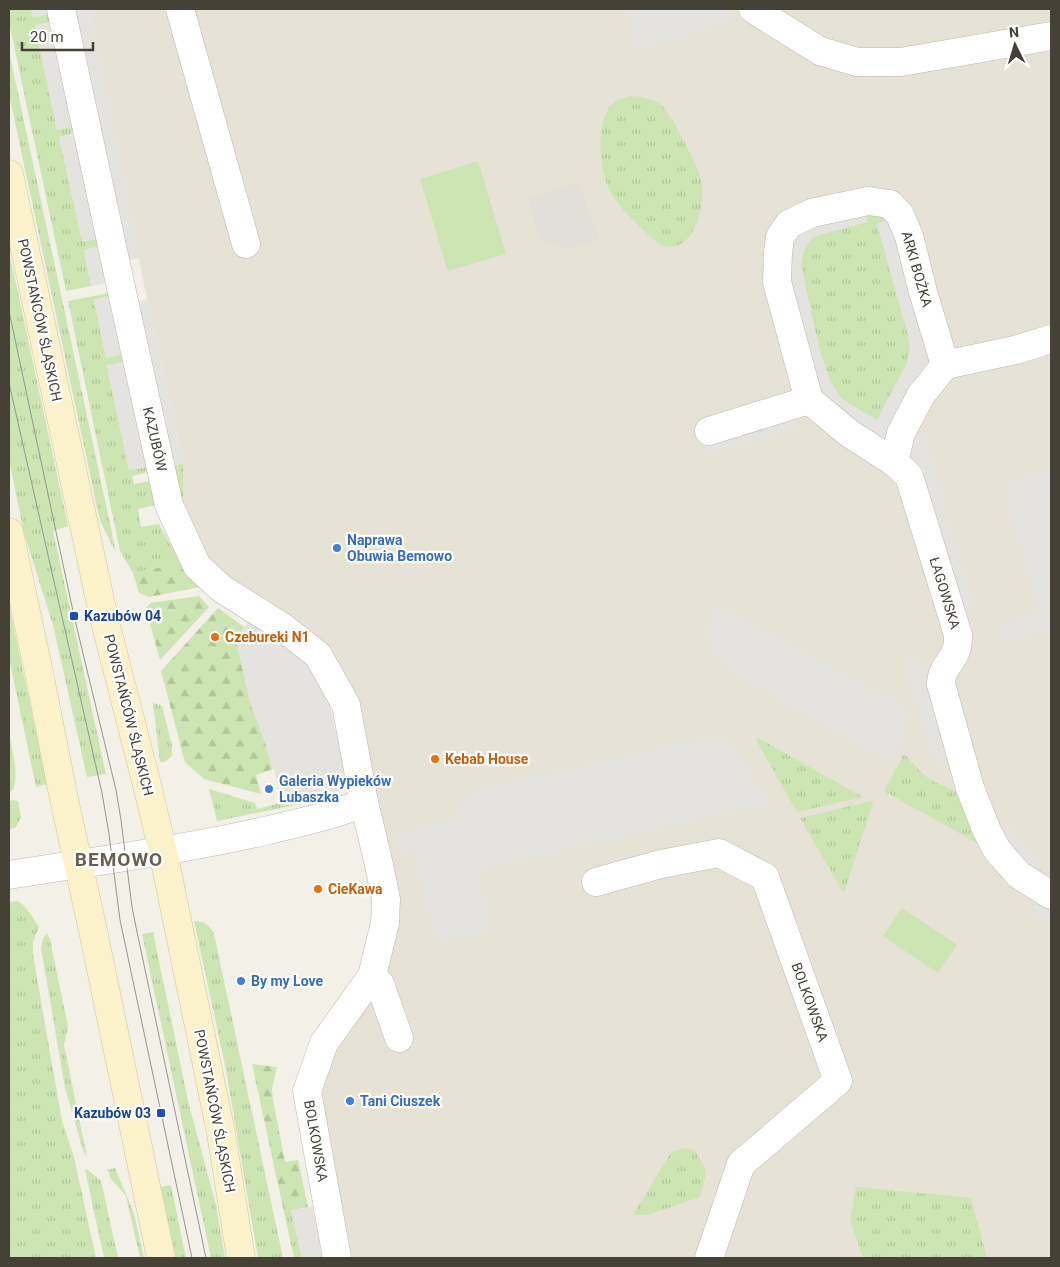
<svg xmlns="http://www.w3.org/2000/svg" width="1060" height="1267" font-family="Roboto,sans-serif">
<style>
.residential{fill:#e7e2d6}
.industrial{fill:#e2dfd9}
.grass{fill:url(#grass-tufts)}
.forest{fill:url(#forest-firs)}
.pitch{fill:#cce5b3}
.parking{fill:#e4e3df}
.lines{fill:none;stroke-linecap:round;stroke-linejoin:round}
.minor-casing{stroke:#beb8ab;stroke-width:29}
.secondary-casing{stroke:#d0c59a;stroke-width:29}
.minor{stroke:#fff;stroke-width:28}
.secondary{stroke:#fbf1ca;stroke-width:28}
.tram{stroke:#969696;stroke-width:1}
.shop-dot{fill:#3f7fe0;stroke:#fff;stroke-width:2}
.transit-dot{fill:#1a4fb4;stroke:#fff;stroke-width:2}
.food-dot{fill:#e8710a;stroke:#fff;stroke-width:2}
.labels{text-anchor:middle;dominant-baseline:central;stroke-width:4.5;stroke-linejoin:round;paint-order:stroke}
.street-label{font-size:14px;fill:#464137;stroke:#fff}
.shop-label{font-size:14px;font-weight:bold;fill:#366cbe;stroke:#fff;text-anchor:start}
.transit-label{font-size:14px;font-weight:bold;fill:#164399;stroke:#fff;text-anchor:start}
.food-label{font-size:14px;font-weight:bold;fill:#c56008;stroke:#fff;text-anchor:start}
.district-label{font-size:19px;font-weight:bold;letter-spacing:1px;fill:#685f4f;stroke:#fff}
</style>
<defs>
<pattern id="grass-tufts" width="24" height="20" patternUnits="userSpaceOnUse" patternTransform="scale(1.25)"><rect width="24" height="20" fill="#cce5b3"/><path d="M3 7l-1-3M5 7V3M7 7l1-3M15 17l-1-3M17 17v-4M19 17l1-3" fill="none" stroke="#b1c69b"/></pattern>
<pattern id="forest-firs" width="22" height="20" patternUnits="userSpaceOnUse" patternTransform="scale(1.25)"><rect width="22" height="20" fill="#cce5b3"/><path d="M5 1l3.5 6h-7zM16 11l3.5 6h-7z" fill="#b1c69b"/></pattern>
</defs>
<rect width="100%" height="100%" fill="#f3f0e8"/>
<polygon class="residential" points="88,9 1051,9 1051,1258 348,1258 317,1097 334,1040 370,996 395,943 395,881 352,689 218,571 183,519 183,463 147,299"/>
<polygon class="industrial" points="578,182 599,239 570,250 539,238 529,199"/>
<g class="grass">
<polygon points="9,9 31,9 33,17 50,14 52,22 35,25 57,130 74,126 75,133 59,137 82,241 99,239 100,246 84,250 91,286 66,291 9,22"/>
<polygon points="9,51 109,519 116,553 100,521 9,94"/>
<path d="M 629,96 C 639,97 650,98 659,103 C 669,108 697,165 701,178 C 705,190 702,204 699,216 C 696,230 686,246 670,247 C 660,247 649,235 642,229 C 630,217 618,206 610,191 C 599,171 594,116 615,102 C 619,99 625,98 629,96 Z"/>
<path d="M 865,207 L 890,219 L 877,224 L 908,335 L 910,349 L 907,363 L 877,421 L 842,399 L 831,383 L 819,348 L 801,265 C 803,254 805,244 815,236 L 867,222 Z"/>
<polygon points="9,251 68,526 53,531 106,774 87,777 53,625 24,533 9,459"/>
<polygon points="109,293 110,296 94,300 106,358 123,354 124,362 107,366 129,470 147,467 148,472 132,476 134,484 150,481 155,505 138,509 141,527 159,524 181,563 133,573 120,551 68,301"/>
<polygon points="9,605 47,784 36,787 9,658"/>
<polygon points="153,703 162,706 172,746 172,756 165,762 160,762"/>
<path d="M 9,733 C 12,748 19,776 13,790 L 9,793 Z"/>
<polygon points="758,738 863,797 797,812 756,740"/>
<path d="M 904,754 C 913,763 920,773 931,780 C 941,786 952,788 961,795 L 982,846 L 884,791 Z"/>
<polygon points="209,789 255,803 257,809 284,802 286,805 306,803 217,821"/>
<polygon points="14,800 18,801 21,818 15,828 9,829 9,801"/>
<polygon points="871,801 873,803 845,890 843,892 800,818"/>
<path d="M 18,901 C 26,905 33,919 39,927 C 34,937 32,944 33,955 L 62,1121 L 74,1157 L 96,1258 L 9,1258 L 9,902 Z"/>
<path d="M 194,921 C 205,922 209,924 214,934 L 283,1258 L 258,1258 L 226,1070 Z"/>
<polygon points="153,932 188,1101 216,1205 225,1258 211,1258 142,934"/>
<polygon points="47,933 50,939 68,1027 64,1045 87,1157 83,1150 65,1088 41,948 43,939"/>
<polygon points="682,1148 694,1150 705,1167 705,1179 700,1197 648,1215 633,1215 671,1152"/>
<polygon points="115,1168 134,1213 144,1258 140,1258 128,1205 126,1196 111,1179 108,1170"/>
<polygon points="87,1169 101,1181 118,1258 104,1258 85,1170"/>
<polygon points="171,1185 186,1258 176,1258 161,1187"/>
<polygon points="856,1187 971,1198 987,1258 863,1258 850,1220"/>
<polygon points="291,1210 302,1258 294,1258 284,1212"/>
</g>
<g class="forest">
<polygon points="183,463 183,519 169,467"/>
<polygon points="181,563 200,587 149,597 139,593 133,573"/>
<polygon points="199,596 209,607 160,660 146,609 150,603"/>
<polygon points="218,608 244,627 236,639 250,702 264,739 273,769 256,775 261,794 204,779 185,762 183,755 161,671"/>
<polygon points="252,1064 277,1067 272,1089 273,1100 285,1162 298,1160 308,1207 284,1212"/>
</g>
<g class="pitch">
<polygon points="478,161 506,254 448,271 420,179"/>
<polygon points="902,908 957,945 938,973 883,936"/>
</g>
<g class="parking">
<polygon points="31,9 49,9 50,14 33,17"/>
<polygon points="72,9 88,9 140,258 126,261"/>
<polygon points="626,9 728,9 731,21 638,49"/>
<polygon points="52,22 74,126 57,130 35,25"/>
<polygon points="75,133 99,239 82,241 59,137"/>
<polygon points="865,207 867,222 815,236 809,241 803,252 801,265 819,348 831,383 842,399 877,420 907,363 910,349 908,335 877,224 890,219 925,333 926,355 923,369 892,430 882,446 817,389 784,269 799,226"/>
<polygon points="100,246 108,283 91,286 84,250"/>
<polygon points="110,296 123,354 106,358 94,300"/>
<polygon points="147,299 183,463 169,467 133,303"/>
<polygon points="124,362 147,467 129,470 107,365"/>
<polygon points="797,413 796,429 707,455 708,438"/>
<polygon points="923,432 948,518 933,523 911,450 910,436"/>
<polygon points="1051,469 1051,628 1005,645 999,629 1040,610 1004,485"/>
<polygon points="950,523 976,609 960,614 934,528"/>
<polygon points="719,606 910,711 901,727 907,730 890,762 722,666 726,660 712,651 707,629"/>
<polygon points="248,622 301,653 329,702 345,772 339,791 326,798 306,803 286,805 283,799 264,739 250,702 236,639"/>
<polygon points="920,657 951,760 936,765 904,662"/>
<polygon points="723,735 770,802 477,870 491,931 436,941 414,849 398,852 394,836 452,821 475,790"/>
<polygon points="1010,824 1018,839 1044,860 1035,869 1010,847 999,828"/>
<polygon points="1038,899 1051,907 1051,926 1031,914"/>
<polygon points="312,1207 323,1258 302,1258 291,1210"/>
</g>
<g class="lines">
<defs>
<g id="minor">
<polyline points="61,9 120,283 169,505 197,566 222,589 281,626 318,655 346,705 364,802 379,865 386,899 385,923 372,976 324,1043 307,1091 337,1258"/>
<polyline points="180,9 246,244"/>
<polyline points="753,9 820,51 857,62 901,62 1051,36"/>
<path d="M 945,365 L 921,395 L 901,433 L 894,462 L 909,476 L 958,635 C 958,640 958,646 956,651 C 950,665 942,667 941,684 L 970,788 L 987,831 L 997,850 L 1019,875 L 1051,895"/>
<polyline points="809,400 777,282 778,253 780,237 789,224 812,213 868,201 890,204 900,215 909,236 923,292 945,365 1015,350 1051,339"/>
<polyline points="709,431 809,400 850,434 894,462"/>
<path d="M 9,875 C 96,861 183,850 269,830 C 300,822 334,816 364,802"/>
<polyline points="596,882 661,864 719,853 765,877 838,1081 741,1164 709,1258"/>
<polyline points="372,976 380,984 399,1038"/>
</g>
<g id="secondary">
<polyline points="9,174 103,614 147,785 163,852 221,1133 241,1258"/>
<polyline points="9,532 39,673 64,799 92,926 161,1258"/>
</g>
</defs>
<use href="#minor" class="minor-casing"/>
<use href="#secondary" class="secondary-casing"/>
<use href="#minor" class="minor"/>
<use href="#secondary" class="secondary"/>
<g class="tram">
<polyline points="9,311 74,616 116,790 121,820 132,907 136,927 206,1258"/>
<polyline points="9,383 102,793 109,834 120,920 192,1258"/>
</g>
</g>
<g class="shop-dot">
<circle cx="337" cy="548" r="5"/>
<circle cx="269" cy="789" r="5"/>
<circle cx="241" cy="981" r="5"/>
<circle cx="350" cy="1101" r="5"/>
</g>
<g class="transit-dot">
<rect x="69" y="611" width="10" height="10" rx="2.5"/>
<rect x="156" y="1108" width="10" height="10" rx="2.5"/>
</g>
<g class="food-dot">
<circle cx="215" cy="637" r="5"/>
<circle cx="435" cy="759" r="5"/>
<circle cx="318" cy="889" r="5"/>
</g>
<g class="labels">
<g class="street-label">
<text transform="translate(917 269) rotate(74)">ARKI BOŻKA</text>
<text transform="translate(40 320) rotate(78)">POWSTAŃCÓW ŚLĄSKICH</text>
<text transform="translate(155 439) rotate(77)">KAZUBÓW</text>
<text transform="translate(945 593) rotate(73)">ŁAGOWSKA</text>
<text transform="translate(129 715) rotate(76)">POWSTAŃCÓW ŚLĄSKICH</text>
<text transform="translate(810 1002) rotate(70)">BOLKOWSKA</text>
<text transform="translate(215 1111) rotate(79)">POWSTAŃCÓW ŚLĄSKICH</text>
<text transform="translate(316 1141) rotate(80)">BOLKOWSKA</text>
</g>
<g class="shop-label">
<text x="347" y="540">Naprawa<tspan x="347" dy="16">Obuwia Bemowo</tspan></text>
<text x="279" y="781">Galeria Wypieków<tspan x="279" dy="16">Lubaszka</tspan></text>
<text x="251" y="981">By my Love</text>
<text x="360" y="1101">Tani Ciuszek</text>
</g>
<g class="transit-label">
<text x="84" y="616">Kazubów 04</text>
<text x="151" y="1113" text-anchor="end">Kazubów 03</text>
</g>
<g class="food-label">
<text x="225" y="637">Czebureki N1</text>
<text x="445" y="759">Kebab House</text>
<text x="328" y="889">CieKawa</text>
</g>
<g class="district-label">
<text x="119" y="859">BEMOWO</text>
</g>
</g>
<rect width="1060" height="1267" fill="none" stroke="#464137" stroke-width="20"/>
<g transform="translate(1015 45) rotate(355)" stroke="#ffffff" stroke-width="4" paint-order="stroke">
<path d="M0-4L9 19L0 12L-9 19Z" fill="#464137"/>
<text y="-8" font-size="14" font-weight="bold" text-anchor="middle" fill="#464137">N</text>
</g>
<path d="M22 42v8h71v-8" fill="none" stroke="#464137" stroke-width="2.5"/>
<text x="30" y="42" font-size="15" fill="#464137" stroke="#ffffff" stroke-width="4" paint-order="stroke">20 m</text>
</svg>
